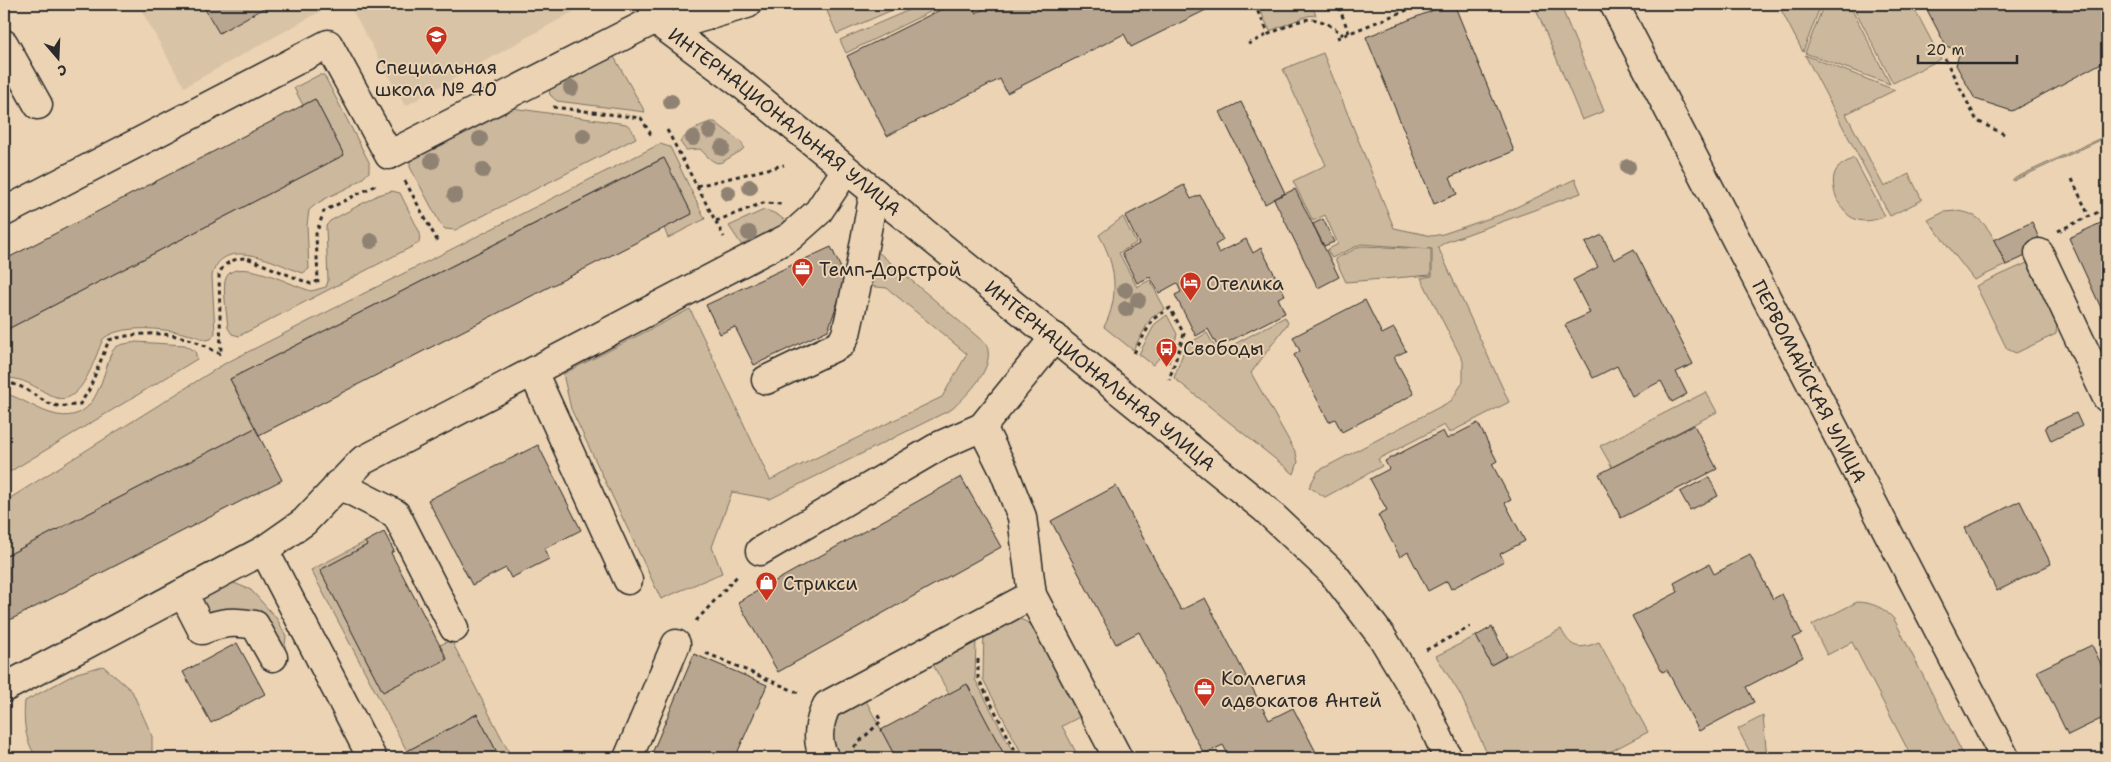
<svg xmlns="http://www.w3.org/2000/svg" width="2111" height="762" font-family="'Shantell Sans',sans-serif">
<style>
.built{fill:#d8c3a6}
.green{fill:#ccb89d;stroke:#7c7264}
.building{fill:#b9a690;stroke:#2b2b2b}
.lines{fill:none;stroke-linecap:round;stroke-linejoin:round}
.minor-casing{stroke:#2b2b2b;stroke-width:31}
.path{stroke:#2b2b2b;stroke-width:3;stroke-dasharray:4 4;stroke-linecap:butt}
.minor{stroke:#ebd3b3;stroke-width:28}
.tree{fill:#8f8272}
.labels{text-anchor:middle;dominant-baseline:central;stroke-width:4;stroke-linejoin:round;paint-order:stroke}
.poi-label{font-size:19px;fill:#2b2b2b;stroke:#ebd3b3;text-anchor:start}
.street-label{font-size:19px;fill:#2b2b2b;stroke:#ebd3b3}
</style>
<rect width="100%" height="100%" fill="#ebd3b3"/>
<filter id="ink" filterUnits="userSpaceOnUse"><feTurbulence type="fractalNoise" baseFrequency=".02" numOctaves="2"/><feDisplacementMap in="SourceGraphic" scale="10" xChannelSelector="R" yChannelSelector="G"/><feConvolveMatrix kernelMatrix="1 2 1 2 8 2 1 2 1" color-interpolation-filters="sRGB"/></filter>
<g filter="url(#ink)">
<g class="built">
<polygon points="138,4 334,4 184,87"/>
<polygon points="349,4 584,4 585,5 405,106"/>
</g>
<g class="green">
<polygon points="824,4 906,4 837,34"/>
<polygon points="923,4 946,4 846,53 840,40"/>
<polygon points="1257,4 1311,4 1316,15 1307,16 1270,31"/>
<polygon points="1534,4 1560,4 1604,111 1582,120"/>
<polygon points="1778,4 1821,4 1803,52"/>
<polygon points="1824,4 1849,4 1890,84 1805,53"/>
<polygon points="1852,4 1912,4 1941,59 1893,83"/>
<polygon points="1323,53 1394,228 1432,236 1443,234 1502,214 1575,179 1581,193 1446,242 1438,247 1509,402 1449,433 1444,425 1378,459 1382,466 1325,497 1309,487 1318,471 1451,401 1463,382 1463,361 1421,278 1432,276 1432,249 1361,244 1332,258 1327,250 1338,244 1325,215 1313,221 1293,181 1326,165 1283,69"/>
<polygon points="613,55 645,112 557,101 550,95 549,89"/>
<polygon points="1805,55 1895,90 1846,114 1884,187 1909,174 1922,200 1890,216"/>
<path d="M 319,75 L 324,75 L 369,162 L 369,172 C 354,190 327,193 309,210 L 307,225 L 309,269 L 303,273 L 299,272 C 274,262 222,235 212,276 L 215,333 L 211,339 L 206,340 C 183,330 123,321 103,339 C 94,359 80,413 50,395 C 35,387 22,377 4,378 L 4,331 L 344,155 L 315,99 L 303,105 L 294,88 Z"/>
<polygon points="512,108 626,124 631,128 636,138 455,230 445,229 441,225 410,167 410,161"/>
<path d="M 711,122 L 715,122 L 742,143 L 744,148 L 741,151 C 717,164 720,170 700,149 L 686,150 L 680,142 C 688,132 699,125 711,122 Z"/>
<polygon points="2107,135 2107,137 2013,181 2013,179"/>
<polygon points="660,144 670,147 705,219 668,238 664,228 692,214 663,158 230,379 255,428 4,557 4,502 224,364"/>
<path d="M 1854,158 L 1885,216 C 1875,220 1865,223 1855,219 C 1839,213 1827,183 1837,169 C 1841,164 1848,161 1854,158 Z"/>
<path d="M 392,191 L 400,193 L 420,233 L 419,243 L 239,336 L 232,334 L 228,328 C 227,316 223,291 225,281 C 231,253 289,284 305,289 L 311,291 L 326,287 L 328,281 L 326,226 L 330,221 L 378,195 Z"/>
<path d="M 764,210 C 775,212 782,217 789,225 L 745,250 L 729,226 Z"/>
<path d="M 1956,211 C 1987,212 1995,242 2006,265 L 1974,280 L 1928,220 L 1944,212 Z"/>
<path d="M 1123,217 L 1136,243 L 1119,253 L 1137,287 L 1150,280 L 1165,309 L 1151,318 L 1133,350 L 1104,327 C 1120,297 1116,264 1099,235 Z"/>
<path d="M 871,246 L 986,344 C 997,367 967,395 952,409 L 770,499 L 732,492 L 712,547 L 722,573 L 661,599 L 571,409 L 563,374 L 690,309 L 770,480 L 942,397 L 967,354 L 887,288 L 866,286 Z"/>
<polygon points="1361,246 1431,249 1431,275 1346,282 1335,259"/>
<polygon points="2027,263 2057,325 2056,334 2016,353 2007,349 1976,286"/>
<polygon points="1167,315 1177,334 1169,363 1160,357 1153,365 1139,354 1155,324"/>
<polygon points="1285,317 1288,323 1251,373 1296,453 1298,462 1294,474 1174,378 1186,345 1207,333 1218,353"/>
<path d="M 136,342 L 185,345 L 195,351 L 197,359 L 6,474 L 4,474 L 4,393 C 22,398 38,411 57,415 C 92,421 99,389 108,363 C 109,358 111,352 114,349 C 119,343 129,344 136,342 Z"/>
<polygon points="1706,392 1717,412 1612,467 1600,446"/>
<polygon points="365,542 367,545 320,570 383,691 447,659 440,645 451,640 512,758 500,758 477,714 407,751 311,570"/>
<polygon points="229,581 251,590 277,619 286,636 284,655 212,618 196,597"/>
<path d="M 1857,602 C 1873,603 1883,607 1894,619 L 1965,758 L 1912,758 L 1852,642 L 1827,655 L 1812,625 Z"/>
<polygon points="1010,614 1037,627 1085,714 1062,726 1079,758 1024,758 983,679 984,627"/>
<path d="M 1561,629 C 1571,649 1579,650 1599,642 L 1648,732 L 1598,758 L 1489,758 L 1460,694 L 1436,656 L 1476,636 L 1491,665 Z"/>
<polygon points="976,637 975,679 1016,758 1006,758 967,685 949,694 931,661"/>
<path d="M 103,666 L 132,691 L 152,736 L 152,758 L 37,758 C 25,741 23,722 25,701 L 77,673 Z"/>
<path d="M 864,697 L 896,758 L 834,758 C 826,714 826,719 864,697 Z"/>
<polygon points="1763,716 1767,758 1753,758 1738,729"/>
</g>
<g class="building">
<polygon points="202,4 271,4 219,33"/>
<polygon points="952,4 972,4 976,13 994,4 1218,4 1131,47 1124,34 1007,93 1000,79 887,136 847,56"/>
<polygon points="1449,4 1454,4 1514,151 1450,177 1457,194 1434,204 1366,37"/>
<polygon points="1924,4 2107,4 2107,60 2012,111 1975,99 1956,65 1960,51 1946,46"/>
<polygon points="315,99 344,155 4,331 4,260"/>
<polygon points="1241,102 1285,193 1265,204 1220,112"/>
<polygon points="4,134 11,147 4,151"/>
<polygon points="664,158 692,214 259,435 230,379"/>
<polygon points="1184,185 1191,199 1200,195 1223,240 1215,245 1219,253 1246,239 1253,253 1261,248 1285,295 1278,298 1285,313 1218,347 1208,329 1196,336 1175,295 1181,292 1177,283 1159,293 1150,277 1137,283 1122,253 1139,244 1125,216"/>
<polygon points="1295,189 1339,277 1318,288 1274,199"/>
<polygon points="1323,219 1334,242 1324,246 1313,224"/>
<polygon points="2107,220 2107,321 2069,238"/>
<polygon points="2032,222 2043,248 2006,265 1994,240"/>
<polygon points="1602,235 1614,260 1634,249 1693,364 1676,372 1687,394 1672,402 1661,381 1632,396 1617,366 1593,378 1565,325 1590,313 1573,280 1598,267 1585,243"/>
<polygon points="831,247 846,279 828,330 754,365 735,327 720,334 706,305"/>
<polygon points="1365,300 1382,334 1394,328 1406,351 1394,357 1414,394 1342,432 1335,419 1329,422 1294,355 1300,351 1293,337"/>
<polygon points="2076,413 2082,426 2051,441 2045,427"/>
<polygon points="1478,423 1497,461 1492,464 1511,500 1505,503 1525,541 1500,554 1504,561 1451,589 1447,581 1428,591 1408,552 1400,557 1378,515 1387,510 1370,479 1389,469 1385,461 1443,431 1447,439"/>
<polygon points="1694,425 1717,469 1621,518 1599,474"/>
<polygon points="255,428 282,480 4,623 4,557"/>
<polygon points="538,445 581,530 544,549 549,559 511,578 506,568 472,585 428,500"/>
<polygon points="961,477 1001,547 778,672 738,602"/>
<polygon points="1709,477 1718,496 1690,510 1680,492"/>
<polygon points="1116,486 1181,610 1205,598 1269,720 1293,708 1319,758 1230,758 1223,745 1204,754 1139,632 1116,644 1051,521"/>
<polygon points="2020,501 2051,564 1997,591 1965,528"/>
<polygon points="384,532 394,551 391,553 447,659 383,692 320,570 367,545 365,542"/>
<polygon points="1750,555 1773,599 1782,594 1802,634 1793,638 1803,657 1746,687 1754,702 1699,731 1667,670 1662,672 1632,616 1678,592 1674,583 1709,564 1714,574"/>
<polygon points="1492,627 1507,656 1491,665 1476,636"/>
<polygon points="237,643 265,694 211,723 183,672"/>
<polygon points="2092,645 2107,677 2107,716 2068,735 2037,671"/>
<polygon points="694,654 767,685 735,758 650,758"/>
<polygon points="967,684 1006,758 896,758 881,730"/>
<polygon points="477,714 500,758 394,758"/>
</g>
<g class="lines">
<defs>
<g id="minor">
<path id="s1" d="M 652,4 L 666,28 L 740,83 L 1265,509 L 1332,572 L 1382,637 L 1425,708 L 1448,758"/>
<path id="s2" d="M 1614,4 L 2005,758"/>
<polyline points="666,28 747,4"/>
<polyline points="4,44 38,105"/>
<polyline points="4,212 328,44 389,155 660,17"/>
<polyline points="2039,253 2107,398"/>
<polyline points="533,372 628,580"/>
<polyline points="766,380 841,344 846,334 857,284 874,192"/>
<polyline points="982,427 1004,471 1022,517 1032,595 1118,758"/>
<polyline points="338,484 396,514 454,628"/>
<polyline points="264,550 372,758"/>
<polyline points="760,551 941,445 982,427 1055,337"/>
<path d="M 183,593 L 202,630 C 221,622 235,621 255,625 L 273,657"/>
<polyline points="4,688 264,550 304,522 362,461 790,237 818,212 846,170"/>
<polyline points="628,758 676,644"/>
<path d="M 825,758 C 815,742 819,721 827,705 L 1032,595"/>
</g>
</defs>
<use href="#minor" class="minor-casing"/>
<g class="path">
<path d="M 1254,4 L 1269,34 C 1302,20 1312,9 1343,35"/>
<polyline points="1339,7 1349,33"/>
<polyline points="1337,38 1422,4"/>
<polyline points="1248,44 1269,34"/>
<polyline points="1945,59 1977,121 2004,134"/>
<polyline points="553,107 641,118 653,138"/>
<polyline points="667,130 724,237"/>
<polyline points="2072,179 2089,216"/>
<polyline points="405,181 439,244"/>
<polyline points="697,186 784,165"/>
<polyline points="716,221 763,203 782,204"/>
<polyline points="2058,231 2107,208"/>
<polyline points="1134,353 1153,319 1170,308 1184,334 1169,380"/>
<path d="M 4,383 C 20,382 34,396 48,403 C 58,408 69,406 80,404 L 89,390 L 109,340 C 134,333 163,331 188,339 C 199,342 210,349 221,354 L 219,275 C 222,263 235,258 247,258 L 311,284 L 318,281 L 316,234 L 324,211 L 374,186 L 376,182"/>
<polyline points="696,621 739,574"/>
<polyline points="1426,650 1470,627"/>
<polyline points="706,653 799,693"/>
<polyline points="978,659 978,678 1019,758"/>
<polyline points="854,747 881,721 877,714"/>
</g>
<use href="#minor" class="minor"/>
</g>
<g class="tree">
<circle cx="571" cy="88" r="8"/>
<circle cx="671" cy="102" r="8"/>
<circle cx="710" cy="131" r="8"/>
<circle cx="583" cy="136" r="8"/>
<circle cx="693" cy="138" r="8"/>
<circle cx="480" cy="139" r="8"/>
<circle cx="722" cy="148" r="8"/>
<circle cx="432" cy="161" r="8"/>
<circle cx="1628" cy="167" r="8"/>
<circle cx="483" cy="170" r="8"/>
<circle cx="750" cy="187" r="8"/>
<circle cx="728" cy="193" r="8"/>
<circle cx="455" cy="195" r="8"/>
<circle cx="749" cy="233" r="8"/>
<circle cx="371" cy="241" r="8"/>
<circle cx="1125" cy="290" r="8"/>
<circle cx="1138" cy="300" r="8"/>
<circle cx="1126" cy="309" r="8"/>
</g>
</g>
<defs>
<symbol id="school-pin" viewBox="-11 -11 22 30"><path d="M0 17L-7.5 6A9.5 9.5 0 1 1 7.5 6Z" fill="#c8321e" stroke="#ebd3b3"/><path d="M0-5L7-2L0 1L-7-2ZM-4 1L0 2.5L4 1V4Q0 6-4 4Z" fill="#fff"/></symbol>
<symbol id="office-pin" viewBox="-11 -11 22 30"><path d="M0 17L-7.5 6A9.5 9.5 0 1 1 7.5 6Z" fill="#c8321e" stroke="#ebd3b3"/><path d="M-6-3h4V-5.5h4V-3h4V5H-6ZM-1-4.5V-3h2v-1.5ZM-6 0V1H6V0Z" fill="#fff"/></symbol>
<symbol id="hotel-pin" viewBox="-11 -11 22 30"><path d="M0 17L-7.5 6A9.5 9.5 0 1 1 7.5 6Z" fill="#c8321e" stroke="#ebd3b3"/><path d="M-6-4.5h1.5V1H6V5H4.5V3h-9V5H-6ZM-4 0a1.8 1.8 0 1 1 3.6 0ZM.5 0V-2.5h3Q6-2.5 6 0Z" fill="#fff"/></symbol>
<symbol id="bus-pin" viewBox="-11 -11 22 30"><path d="M0 17L-7.5 6A9.5 9.5 0 1 1 7.5 6Z" fill="#c8321e" stroke="#ebd3b3"/><path d="M-5-6H5V4H4V6H2V4H-2V6H-4V4H-5ZM-3.5-4V0h7V-4ZM-3.5 1.2v1.5H-2V1.2ZM2 1.2v1.5H3.5V1.2Z" fill="#fff"/></symbol>
<symbol id="shop-pin" viewBox="-11 -11 22 30"><path d="M0 17L-7.5 6A9.5 9.5 0 1 1 7.5 6Z" fill="#c8321e" stroke="#ebd3b3"/><path d="M-5-2.5h2.3a2.7 3.5 0 0 1 5.4 0H5L5.5 6h-11ZM-1.5-2.5h3a1.5 2.3 0 0 0-3 0Z" fill="#fff"/></symbol>
</defs>
<g fill-rule="evenodd">
<use href="#school-pin" x="424" y="24" width="25" height="34"/>
<use href="#office-pin" x="790" y="256" width="25" height="34"/>
<use href="#hotel-pin" x="1178" y="270" width="25" height="34"/>
<use href="#bus-pin" x="1154" y="336" width="25" height="34"/>
<use href="#shop-pin" x="754" y="570" width="25" height="34"/>
<use href="#office-pin" x="1192" y="676" width="25" height="34"/>
</g>
<g class="labels">
<g class="poi-label">
<text x="436" y="67" text-anchor="middle">Специальная<tspan x="436" dy="22">школа № 40</tspan></text>
<text x="819" y="269">Темп-Дорстрой</text>
<text x="1206" y="283">Отелика</text>
<text x="1183" y="348">Свободы</text>
<text x="783" y="583">Стрикси</text>
<text x="1221" y="678">Коллегия<tspan x="1221" dy="22">адвокатов Антей</tspan></text>
</g>
<g class="street-label">
<text stroke="none"><textPath href="#s1" startOffset="179">ИНТЕРНАЦИОНАЛЬНАЯ УЛИЦА</textPath></text>
<text stroke="none"><textPath href="#s1" startOffset="584">ИНТЕРНАЦИОНАЛЬНАЯ УЛИЦА</textPath></text>
<text stroke="none"><textPath href="#s2" startOffset="425">ПЕРВОМАЙСКАЯ УЛИЦА</textPath></text>
</g>
</g>
<rect width="2111" height="762" fill="none" stroke="#ebd3b3" stroke-width="20"/>
<rect x="10" y="10" width="2091" height="742" fill="none" stroke="#2b2b2b" stroke-width="2" filter="url(#ink)"/>
<g transform="translate(58 58) rotate(161)" stroke="#ebd3b3" stroke-width="4" paint-order="stroke">
<path d="M0-4L9 19L0 12L-9 19Z" fill="#2b2b2b"/>
<text y="-8" font-size="14" font-weight="bold" text-anchor="middle" fill="#2b2b2b">С</text>
</g>
<path d="M1918 55v8h99v-8" fill="none" stroke="#2b2b2b" stroke-width="2.5"/>
<text x="1926" y="55" font-size="15" fill="#2b2b2b" stroke="#ebd3b3" stroke-width="4" paint-order="stroke">20 m</text>
</svg>
